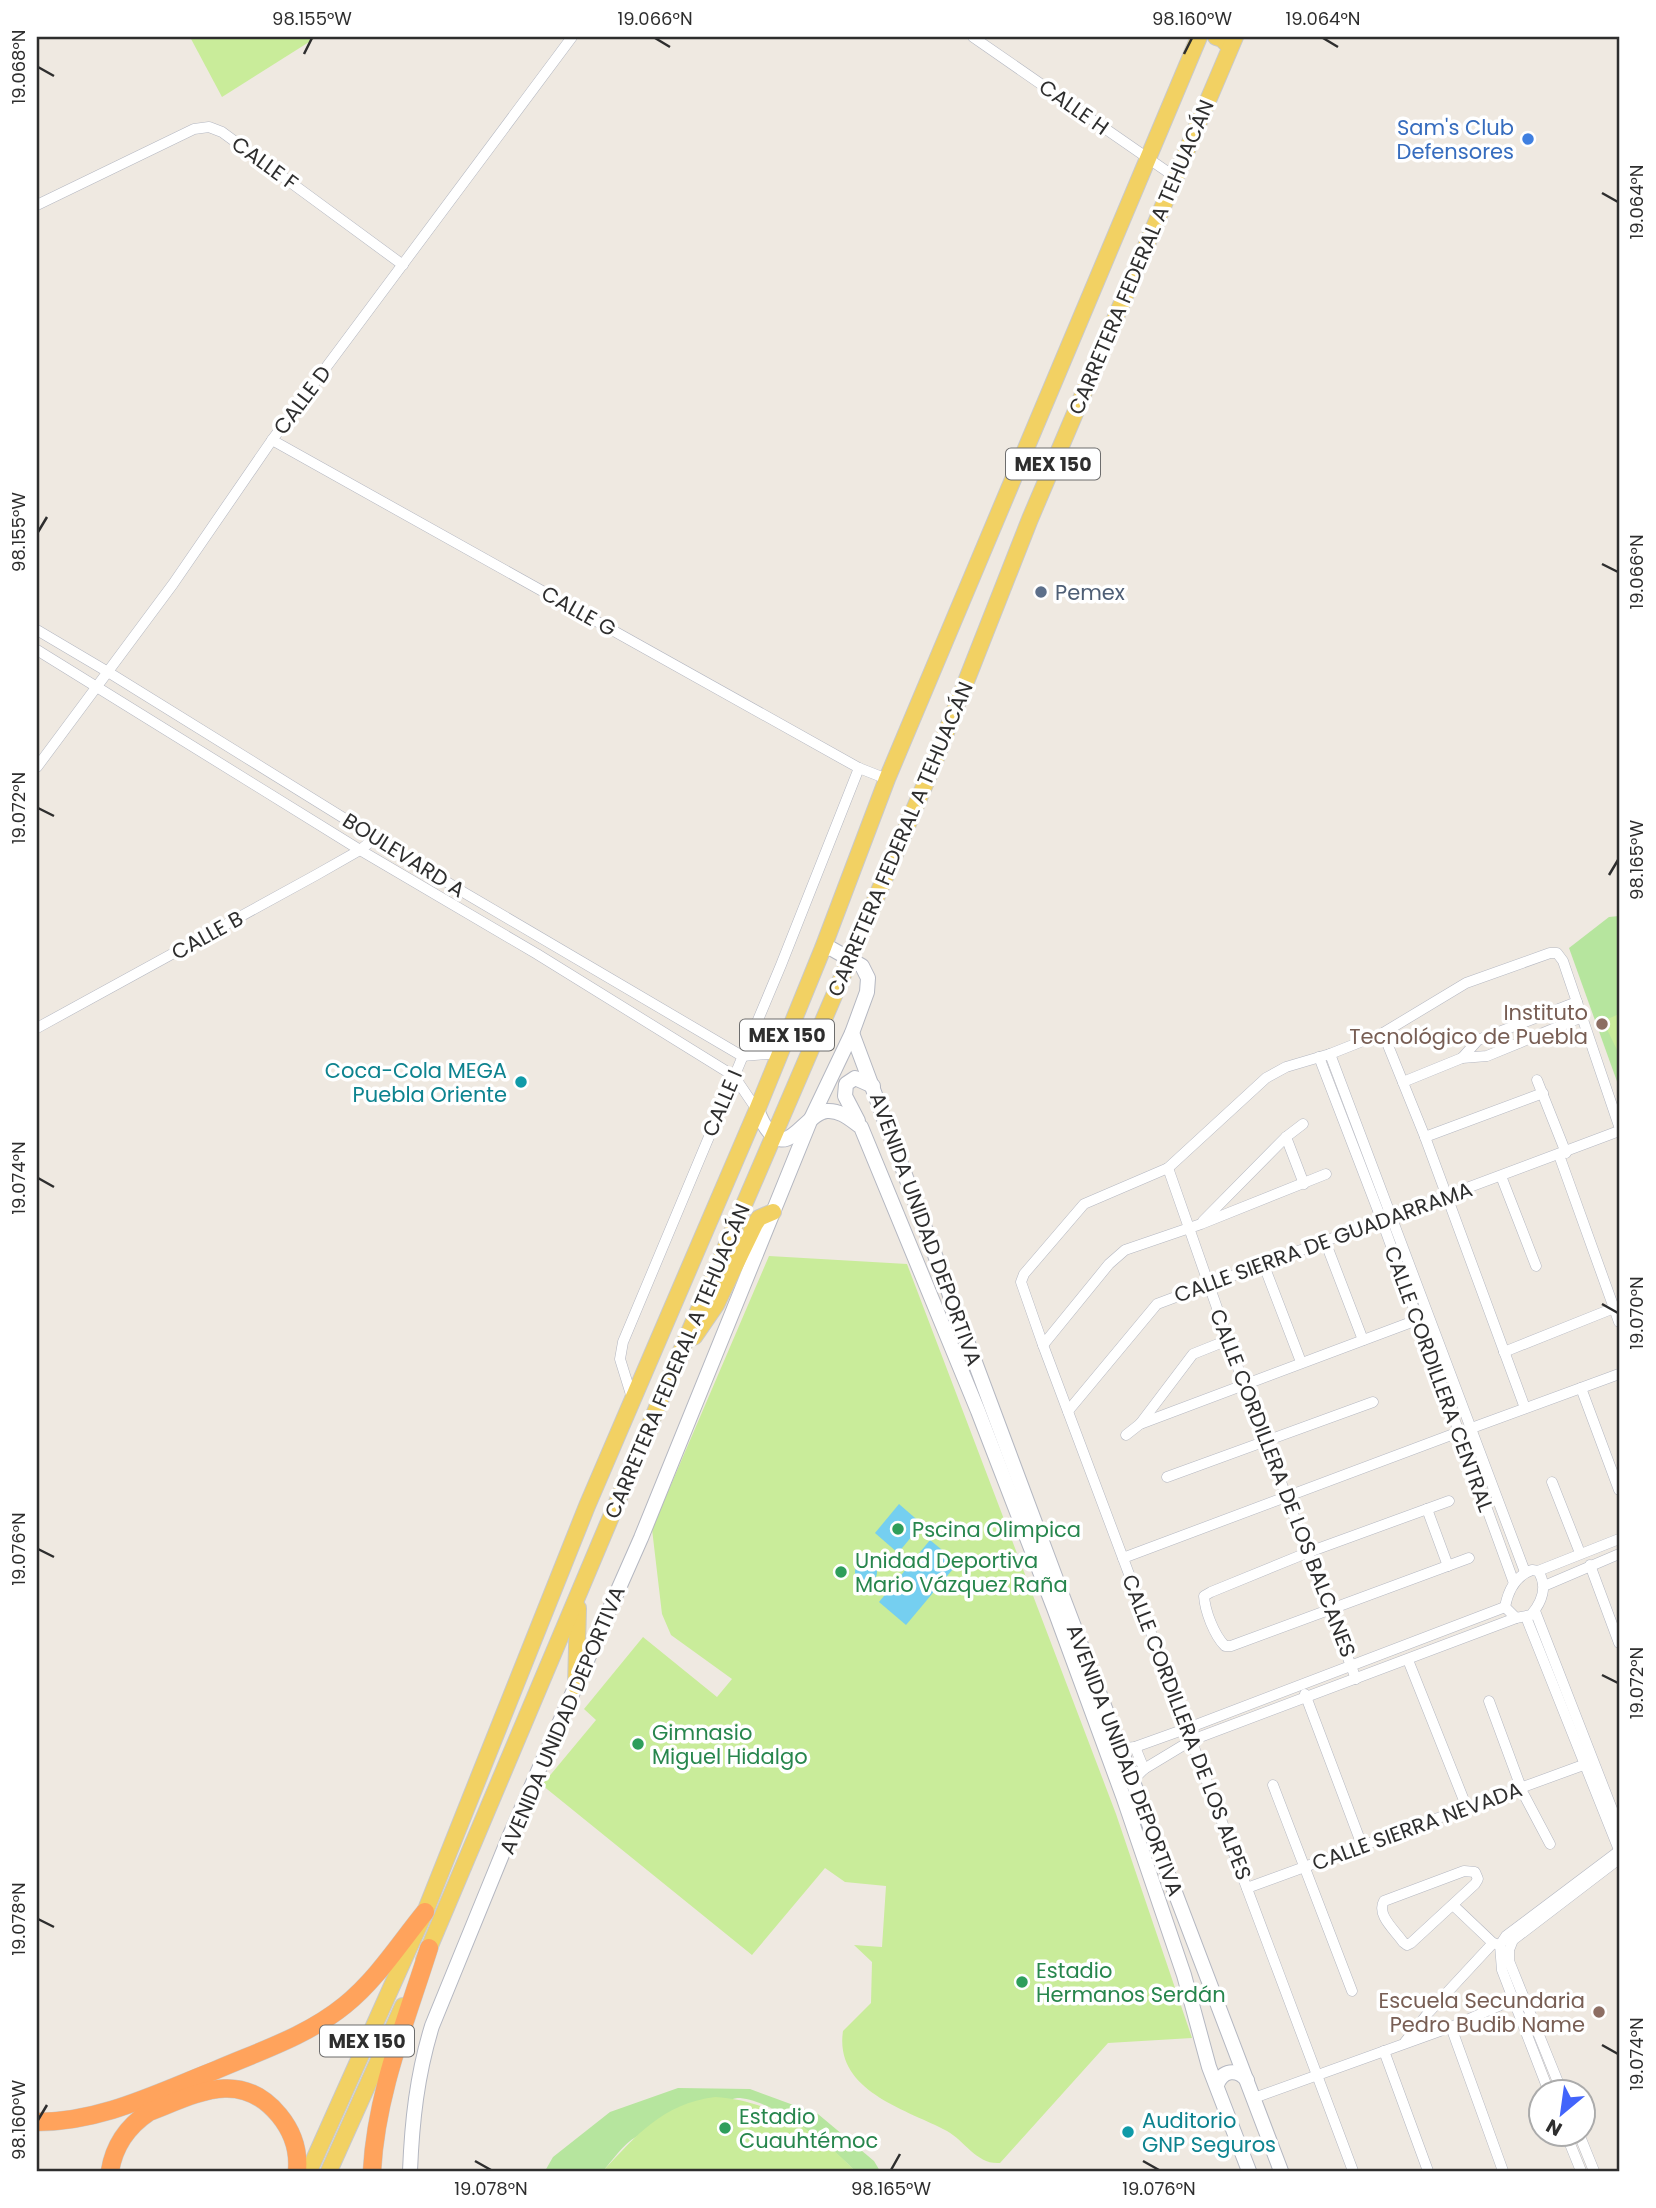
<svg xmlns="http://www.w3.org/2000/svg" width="1656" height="2208" font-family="Poppins,sans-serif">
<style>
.green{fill:#b6e59e}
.pitch{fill:#c9ec9a}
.water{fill:#75cff0}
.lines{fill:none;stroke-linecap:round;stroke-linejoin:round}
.street-casing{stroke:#b4b7c1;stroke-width:11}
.secondary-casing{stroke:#b4b7c1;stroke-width:16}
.primary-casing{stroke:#c9c9c9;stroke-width:18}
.highway-casing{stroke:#c9c9c9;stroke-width:19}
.street{stroke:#fff;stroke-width:10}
.secondary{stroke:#fff;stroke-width:14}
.primary{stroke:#f2d163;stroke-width:16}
.highway{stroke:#ffa35c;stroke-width:18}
.ticks{fill:none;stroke:#2e2e2e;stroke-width:2.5}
.shop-dot{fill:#3f7fe0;stroke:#fff;stroke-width:2.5}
.service-dot{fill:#5c6f8a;stroke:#fff;stroke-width:2.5}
.education-dot{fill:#8d6e63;stroke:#fff;stroke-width:2.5}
.culture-dot{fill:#0f9aa8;stroke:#fff;stroke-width:2.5}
.leisure-dot{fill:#2e9e5b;stroke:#fff;stroke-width:2.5}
.labels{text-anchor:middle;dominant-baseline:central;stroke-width:7;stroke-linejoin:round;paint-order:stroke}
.shield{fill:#fff;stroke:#6d6d6d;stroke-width:2}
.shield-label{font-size:19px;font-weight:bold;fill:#2e2e2e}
.street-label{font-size:21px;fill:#2e2e2e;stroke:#fff}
.shop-label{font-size:21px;fill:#366cbe;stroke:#fff;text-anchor:end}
.service-label{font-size:21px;fill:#4e5e75;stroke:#fff;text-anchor:start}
.education-label{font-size:21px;fill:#785e54;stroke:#fff;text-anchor:end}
.culture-label{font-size:21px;fill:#0d838f;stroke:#fff;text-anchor:end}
.leisure-label{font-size:21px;fill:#27864d;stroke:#fff;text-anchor:start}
.neatline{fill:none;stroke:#2e2e2e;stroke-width:2.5}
.ticks-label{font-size:18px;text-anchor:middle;fill:#2e2e2e}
</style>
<rect width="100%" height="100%" fill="#efe9e1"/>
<g class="green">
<polygon points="1619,916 1619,1087 1569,948 1609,917"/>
<path d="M 678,2088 L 750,2089 L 818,2114 L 874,2161 L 880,2171 L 855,2171 C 832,2147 772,2098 737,2098 C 729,2099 647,2131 636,2137 C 624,2143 612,2161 603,2171 L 545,2171 L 553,2157 L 610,2112 Z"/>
</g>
<g class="pitch">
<polygon points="190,37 317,37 222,97"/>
<polygon points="1619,1014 1619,1054 1603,1021"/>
<path d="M 769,1256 L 907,1264 L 1116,1814 L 1192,2038 L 1108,2043 L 1000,2163 C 977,2165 965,2141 947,2131 C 905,2109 834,2091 843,2031 L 871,2003 L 872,1962 L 854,1945 L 882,1947 L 886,1886 L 845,1882 L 825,1868 L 752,1955 L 542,1785 L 596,1720 L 584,1709 L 643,1637 L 717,1697 L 732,1679 L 671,1635 L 662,1614 L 652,1529 Z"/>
<path d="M 715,2097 C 770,2100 817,2131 855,2171 L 603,2171 C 637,2135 662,2104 715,2097 Z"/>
</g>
<g class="water">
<polygon points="899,1504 922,1524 898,1553 875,1533"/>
<polygon points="930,1540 958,1563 906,1625 879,1602"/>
<circle cx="866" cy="1572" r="11"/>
</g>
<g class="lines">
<defs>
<g id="street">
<polyline points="973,37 1175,177"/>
<polyline points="37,205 194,129 209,127 222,132 403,265"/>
<polyline points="272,440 859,768 887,779"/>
<polyline points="37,630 108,672 463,892 742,1056 780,1053"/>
<polyline points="37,650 360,850 537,954 734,1076 757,1110"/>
<polyline points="37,767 173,584 272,440 572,37"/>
<polyline points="37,1028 316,875 360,850 375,838"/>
<polyline points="1383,1033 1425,1137 1525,1408"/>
<polyline points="1330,1054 1525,1572"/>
<polyline points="1319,1057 1382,1221 1514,1583"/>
<polyline points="1462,1058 1478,1040 1577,1002"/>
<polyline points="1537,1080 1566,1153"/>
<polyline points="1403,1082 1462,1058 1487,1056 1582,1017"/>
<polyline points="1286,1137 1304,1184"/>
<polyline points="1425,1137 1543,1093"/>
<polyline points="1559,1155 1619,1322"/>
<polyline points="1168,1168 1244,1385 1356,1679"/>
<polyline points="1501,1176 1536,1266"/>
<polyline points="1203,1221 1286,1137 1303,1124"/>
<polyline points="1325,1241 1363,1340"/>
<polyline points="1263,1263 1301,1362"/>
<polyline points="1043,1345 1109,1264 1125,1250 1201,1224 1326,1174"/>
<polyline points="1504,1352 1614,1308"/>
<polyline points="1581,1388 1619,1490"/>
<polyline points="633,1401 620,1359 623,1342 781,965 859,768"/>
<polyline points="1068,1411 1157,1304 1619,1131"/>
<polyline points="1140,1424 1193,1354 1228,1340"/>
<polyline points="1469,1429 1619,1374"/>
<polyline points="1126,1435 1140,1424 1417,1320"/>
<polyline points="1167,1477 1373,1402"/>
<polyline points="1552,1482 1580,1553"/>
<path d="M 1449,1501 L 1309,1552 L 1211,1592 L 1204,1596 C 1205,1611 1214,1635 1225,1646 L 1231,1646 L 1469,1558"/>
<polyline points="1427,1509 1448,1566"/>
<polyline points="1123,1558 1459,1432"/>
<polyline points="1590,1565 1619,1643"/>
<path d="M 1532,1570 L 1538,1571 C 1548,1586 1542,1602 1531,1615 L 1516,1618 L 1505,1607 C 1508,1591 1515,1576 1532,1570 Z"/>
<polyline points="1538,1571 1619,1539"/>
<polyline points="1544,1586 1619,1554"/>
<polyline points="1535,1611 1619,1827"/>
<polyline points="1526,1617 1619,1850"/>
<polyline points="1408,1660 1467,1808"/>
<polyline points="1305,1694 1363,1848"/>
<polyline points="1489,1701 1523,1793 1550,1844"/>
<polyline points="1135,1747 1144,1769"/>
<polyline points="1115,1749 1135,1747 1188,1728 1505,1607"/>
<polyline points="1130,1783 1144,1769 1192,1740 1516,1618"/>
<polyline points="1273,1785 1352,1991"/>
<path d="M 1464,1871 L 1475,1872 L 1478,1879 L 1475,1884 L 1411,1943 L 1407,1945 L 1403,1942 C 1395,1930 1376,1915 1384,1901 Z"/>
<polyline points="1247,1888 1586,1764"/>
<polyline points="1453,1905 1493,1943 1500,1945"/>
<polyline points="1451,2027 1503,2171"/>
<polyline points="1405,2042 1429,2012 1493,1943"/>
<polyline points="1384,2051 1428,2171"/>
<polyline points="1549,2092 1502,1970 1500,1945 1506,1936 1619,1851"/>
<polyline points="1562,2092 1509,1961 1509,1950 1513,1940 1619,1859"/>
<polyline points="1254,2098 1451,2027 1512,2000"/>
<polyline points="1566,2134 1581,2171"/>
<polyline points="1579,2134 1594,2171"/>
<polyline points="1353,2171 1043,1345 1021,1282 1024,1274 1084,1204 1168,1168 1266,1078 1286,1067 1330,1054 1383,1033 1466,983 1550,953 1557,953 1563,961 1619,1126"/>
</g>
<g id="secondary">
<polyline points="852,1033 1065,1603 1281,2171"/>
<path d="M 757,1110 C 784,1175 801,1113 827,1111 C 841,1110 851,1120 861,1127 L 978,1411 L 1054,1608 L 1123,1796 L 1184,1975 L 1209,2067 L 1249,2171"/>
<polyline points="858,1121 845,1096 846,1084 855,1078 873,1086"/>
<path d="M 1217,2085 C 1222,2070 1237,2068 1247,2080"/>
<path d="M 410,2171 C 412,2121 417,2075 432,2026 L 510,1835 L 641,1538 L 810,1121 L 852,1033 L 867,992 L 868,978 L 862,966 L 832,949 L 823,948"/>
</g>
<g id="primary">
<polyline points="1216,37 1222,39 1230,47"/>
<polyline points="694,1337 716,1305 755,1224 759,1218 773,1212"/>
<polyline points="576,1686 578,1608"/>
<polyline points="424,1960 675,1365 932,768 1030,519 1235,37"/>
<polyline points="309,2171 425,1912 587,1506 757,1110 823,948 887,779 1199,37"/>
<polyline points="329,2171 403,2006"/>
</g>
<g id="highway">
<path d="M 37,2122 C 101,2122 157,2093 216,2070 C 260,2051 307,2036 345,2005 C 377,1979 399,1944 425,1912"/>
<path d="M 110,2171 C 114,2146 128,2126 149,2112 C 196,2094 240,2068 279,2115 C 293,2132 299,2150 297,2171"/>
<path d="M 372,2171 C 376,2094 406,2021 429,1948"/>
</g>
</defs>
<use href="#street" class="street-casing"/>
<use href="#secondary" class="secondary-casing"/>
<use href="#primary" class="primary-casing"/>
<use href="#highway" class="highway-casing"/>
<use href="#street" class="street"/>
<use href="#secondary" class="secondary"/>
<use href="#primary" class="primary"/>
<use href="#highway" class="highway"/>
</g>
<path class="ticks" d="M 655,38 L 670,47M 1323,38 L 1338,47M 304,54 L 312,38M 1184,54 L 1192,38M 38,67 L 54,76M 1602,193 L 1618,202M 38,532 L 47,517M 1602,564 L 1618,572M 38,808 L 54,816M 1609,875 L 1618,860M 38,1178 L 54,1187M 1602,1304 L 1618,1313M 38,1549 L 54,1557M 1602,1675 L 1618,1683M 38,1919 L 54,1927M 1602,2045 L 1618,2054M 38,2120 L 47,2105M 475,2161 L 491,2170M 1143,2161 L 1159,2170M 891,2170 L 900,2154"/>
<circle class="shop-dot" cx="1528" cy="139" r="7"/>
<circle class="service-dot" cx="1041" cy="592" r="7"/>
<g class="education-dot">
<circle cx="1602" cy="1024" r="7"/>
<circle cx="1599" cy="2012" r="7"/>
</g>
<g class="culture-dot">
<circle cx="521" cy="1082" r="7"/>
<circle cx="1128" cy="2132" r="7"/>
</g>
<g class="leisure-dot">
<circle cx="898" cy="1529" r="7"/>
<circle cx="841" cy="1572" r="7"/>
<circle cx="638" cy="1744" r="7"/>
<circle cx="1022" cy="1982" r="7"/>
<circle cx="725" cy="2128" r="7"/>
</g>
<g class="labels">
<g class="shield">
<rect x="1006" y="448.5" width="94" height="31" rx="5"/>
<rect x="740" y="1019.5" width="94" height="31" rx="5"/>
<rect x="320" y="2025.5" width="94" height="31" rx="5"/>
</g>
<g class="shield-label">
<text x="1053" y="464">MEX 150</text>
<text x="787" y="1035">MEX 150</text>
<text x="367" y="2041">MEX 150</text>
</g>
<g class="street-label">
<text transform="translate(1074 107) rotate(35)">CALLE H</text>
<text transform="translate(265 163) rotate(36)">CALLE F</text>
<text transform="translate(1141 257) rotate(-67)">CARRETERA FEDERAL A TEHUACÁN</text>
<text transform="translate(302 400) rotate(-53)">CALLE D</text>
<text transform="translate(579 611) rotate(29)">CALLE G</text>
<text transform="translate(900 839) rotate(-67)">CARRETERA FEDERAL A TEHUACÁN</text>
<text transform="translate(404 855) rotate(32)">BOULEVARD A</text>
<text transform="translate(207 935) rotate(-29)">CALLE B</text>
<text transform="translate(722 1103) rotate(-67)">CALLE I</text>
<text transform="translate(926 1229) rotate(70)">AVENIDA UNIDAD DEPORTIVA</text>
<text transform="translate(1323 1242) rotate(-20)">CALLE SIERRA DE GUADARRAMA</text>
<text transform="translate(677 1361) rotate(-67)">CARRETERA FEDERAL A TEHUACÁN</text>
<text transform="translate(1439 1379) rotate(70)">CALLE CORDILLERA CENTRAL</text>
<text transform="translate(1283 1483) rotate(69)">CALLE CORDILLERA DE LOS BALCANES</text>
<text transform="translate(562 1720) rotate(-67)">AVENIDA UNIDAD DEPORTIVA</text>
<text transform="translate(1187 1727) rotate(69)">CALLE CORDILLERA DE LOS ALPES</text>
<text transform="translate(1125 1760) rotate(69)">AVENIDA UNIDAD DEPORTIVA</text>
<text transform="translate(1417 1826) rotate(-20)">CALLE SIERRA NEVADA</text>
</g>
<g class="shop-label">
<text x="1514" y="127">Sam's Club<tspan x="1514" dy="24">Defensores</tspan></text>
</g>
<g class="service-label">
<text x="1055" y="592">Pemex</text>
</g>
<g class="education-label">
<text x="1588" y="1012">Instituto<tspan x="1588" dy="24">Tecnológico de Puebla</tspan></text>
<text x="1585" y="2000">Escuela Secundaria<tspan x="1585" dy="24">Pedro Budib Name</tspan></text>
</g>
<g class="culture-label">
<text x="507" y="1070">Coca-Cola MEGA<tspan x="507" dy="24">Puebla Oriente</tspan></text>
<text x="1142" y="2120" text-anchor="start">Auditorio<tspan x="1142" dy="24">GNP Seguros</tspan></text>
</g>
<g class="leisure-label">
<text x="912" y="1529">Pscina Olimpica</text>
<text x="855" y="1560">Unidad Deportiva<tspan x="855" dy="24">Mario Vázquez Raña</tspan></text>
<text x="652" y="1732">Gimnasio<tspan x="652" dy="24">Miguel Hidalgo</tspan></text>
<text x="1036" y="1970">Estadio<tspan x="1036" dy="24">Hermanos Serdán</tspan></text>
<text x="739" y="2116">Estadio<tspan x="739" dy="24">Cuauhtémoc</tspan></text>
</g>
</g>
<rect width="1656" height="2208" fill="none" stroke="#ffffff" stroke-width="77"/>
<g transform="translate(1562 2113) rotate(209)"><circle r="33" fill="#ffffff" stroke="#ababab" stroke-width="2"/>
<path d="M0-5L12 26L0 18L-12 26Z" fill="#4264fb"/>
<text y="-10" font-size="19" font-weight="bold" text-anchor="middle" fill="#2e2e2e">N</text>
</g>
<rect x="38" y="38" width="1580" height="2132" class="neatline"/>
<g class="ticks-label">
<text x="312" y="25">98.155°W</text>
<text x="655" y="25">19.066°N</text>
<text x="1192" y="25">98.160°W</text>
<text x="1323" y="25">19.064°N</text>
<text transform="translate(19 67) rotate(-90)" y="6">19.068°N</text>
<text transform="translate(1637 202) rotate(-90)" y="6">19.064°N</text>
<text transform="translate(19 532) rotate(-90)" y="6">98.155°W</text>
<text transform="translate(1637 572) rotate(-90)" y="6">19.066°N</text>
<text transform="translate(19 808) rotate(-90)" y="6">19.072°N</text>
<text transform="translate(1637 860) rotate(-90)" y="6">98.165°W</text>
<text transform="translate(19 1178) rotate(-90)" y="6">19.074°N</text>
<text transform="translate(1637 1313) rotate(-90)" y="6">19.070°N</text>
<text transform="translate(19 1549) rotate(-90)" y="6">19.076°N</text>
<text transform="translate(1637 1683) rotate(-90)" y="6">19.072°N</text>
<text transform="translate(19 1919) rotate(-90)" y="6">19.078°N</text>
<text transform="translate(1637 2054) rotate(-90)" y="6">19.074°N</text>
<text transform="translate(19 2120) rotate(-90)" y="6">98.160°W</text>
<text x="491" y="2195">19.078°N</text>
<text x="891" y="2195">98.165°W</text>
<text x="1159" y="2195">19.076°N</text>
</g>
</svg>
